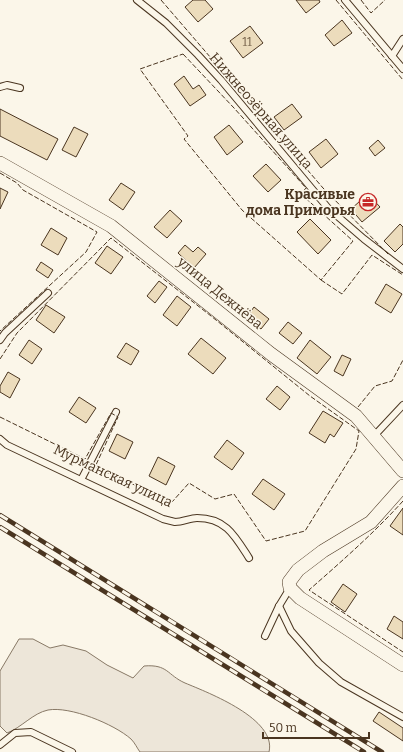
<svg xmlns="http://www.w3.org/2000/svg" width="403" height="752" font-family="Bitter,serif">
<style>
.green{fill:#ede6d9;stroke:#887966}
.building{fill:#ecdcbc;stroke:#4a3520}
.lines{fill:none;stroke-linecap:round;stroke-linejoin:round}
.lane-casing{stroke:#4a3520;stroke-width:8}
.street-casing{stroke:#4a3520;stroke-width:14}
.lane{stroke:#fbf6e9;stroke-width:6}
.street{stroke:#fbf6e9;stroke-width:13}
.rail-casing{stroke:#4a3520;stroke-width:4.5}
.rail{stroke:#fbf6e9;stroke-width:3;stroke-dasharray:9;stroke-linecap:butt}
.fence{stroke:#4a3520;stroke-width:1;stroke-dasharray:5 2;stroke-linecap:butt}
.labels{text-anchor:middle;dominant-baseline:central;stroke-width:3;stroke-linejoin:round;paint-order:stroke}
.number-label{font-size:12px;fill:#725f47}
.street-label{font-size:14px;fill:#4a3520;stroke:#fbf6e9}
.poi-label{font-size:14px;font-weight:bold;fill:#4a3520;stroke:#fbf6e9;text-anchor:end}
</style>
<rect width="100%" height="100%" fill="#fbf6e9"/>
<path class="green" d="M 19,639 L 33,639 L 50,648 L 63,645 L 86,651 L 107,665 L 133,678 L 144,666 C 168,664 167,675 185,683 C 209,693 277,719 269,752 L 140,752 C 137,748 135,743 131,739 C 114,724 70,706 48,710 C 33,713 21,728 7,733 L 0,726 L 0,671 Z"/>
<g class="building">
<polygon points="193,0 205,0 213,9 198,22 185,7"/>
<polygon points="296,0 319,0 320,2 306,13"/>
<polygon points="342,20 352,33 334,46 325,35"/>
<polygon points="250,26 263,43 243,58 230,41"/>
<polygon points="184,76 193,89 199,85 206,95 190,106 174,84"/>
<polygon points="292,104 302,117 284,130 274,117"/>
<polygon points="0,109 58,139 47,160 0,136"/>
<polygon points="229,125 243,142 227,155 214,137"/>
<polygon points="74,127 88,134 76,157 62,150"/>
<polygon points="326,139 338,154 321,168 309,152"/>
<polygon points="378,140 385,148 375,156 369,148"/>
<polygon points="266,164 281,180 268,192 253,176"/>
<polygon points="121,183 135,192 123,210 109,200"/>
<polygon points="0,188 8,192 0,209"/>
<polygon points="368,194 380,207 362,222 351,209"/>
<polygon points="170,210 182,221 167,238 154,227"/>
<polygon points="310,219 331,240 318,254 297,232"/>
<polygon points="400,224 403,227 403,244 395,252 384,241"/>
<polygon points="51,228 67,238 58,255 41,245"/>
<polygon points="185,245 193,252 198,247 206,254 194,268 178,253"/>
<polygon points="107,246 123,257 111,274 95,263"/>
<polygon points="41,262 53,270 48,278 36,270"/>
<polygon points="159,281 167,287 155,303 147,296"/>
<polygon points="386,284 402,294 391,313 375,303"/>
<polygon points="177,296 191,307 177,326 163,315"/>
<polygon points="46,305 65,317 54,333 36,320"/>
<polygon points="254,307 269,319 261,329 246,318"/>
<polygon points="288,322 302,333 293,344 279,333"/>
<polygon points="201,338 226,358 213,374 188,354"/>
<polygon points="29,340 42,349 32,364 19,355"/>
<polygon points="310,340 331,357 317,374 297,358"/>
<polygon points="126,343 139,351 131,365 117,357"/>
<polygon points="342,355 351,359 343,376 334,371"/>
<polygon points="8,372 20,379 10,398 0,392 0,386"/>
<polygon points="277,386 290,397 280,410 266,399"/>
<polygon points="79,397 96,408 86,423 69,412"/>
<polygon points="323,411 343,423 334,437 330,434 325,443 309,433"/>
<polygon points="117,434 133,442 125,459 109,451"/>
<polygon points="227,440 244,453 232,470 214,457"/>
<polygon points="158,457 175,466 166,485 149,476"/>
<polygon points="263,479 285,494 274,510 252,494"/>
<polygon points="403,508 403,535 390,526"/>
<polygon points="343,584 357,594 345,612 331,602"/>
<polygon points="394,616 403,622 403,639 387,629"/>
<polygon points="379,712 403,728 403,741 373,721"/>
</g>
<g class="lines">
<defs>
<g id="lane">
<polyline points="137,0 166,23 198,55 221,80 328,208 364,239 403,269"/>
<polyline points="345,0 403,69"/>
<polyline points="392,56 403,39"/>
<polyline points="0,87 7,85 20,88"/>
<polyline points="0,340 5,333 48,293"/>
<polyline points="374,436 403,405"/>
<path d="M 0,439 L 7,445 L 163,519 C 167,520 171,521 175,522 C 183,522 190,518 197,518 C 226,518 235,536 249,558"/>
<polyline points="81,480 116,412"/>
<polyline points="279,606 291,631 319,663 341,682 403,717"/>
<polyline points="265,636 279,606 290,588"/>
<polyline points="0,745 15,733 31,732 72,752"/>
</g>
<g id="street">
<polyline points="0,163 111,226 271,354 356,416 403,471"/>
<polyline points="403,486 371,522 323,551 298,570 289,582 290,588 300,598 403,665"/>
</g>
</defs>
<use href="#lane" class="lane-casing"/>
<use href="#street" class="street-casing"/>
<use href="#lane" class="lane"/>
<use href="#street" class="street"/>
<defs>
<g id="rail">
<polyline points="0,515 382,752"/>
<polyline points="0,527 364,752"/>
</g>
</defs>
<use href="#rail" class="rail-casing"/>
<use href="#rail" class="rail"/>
<g class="fence">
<polyline points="161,0 323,188 389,255"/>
<polyline points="336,0 403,80"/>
<polyline points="361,0 371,13 385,0"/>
<polygon points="183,54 234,108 306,188 301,194 353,241 321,280 242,210 184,139 188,136 140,69"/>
<polyline points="0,173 17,183 23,190 97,232 86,252 0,331"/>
<polyline points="321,280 342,294 372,255 403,275"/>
<polyline points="0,359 17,333 111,238 211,316 310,396 359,431 356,449 305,531 266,541 234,494 215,499 189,483 172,502 95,467 118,417 111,413 85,459 0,417"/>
<polyline points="358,407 375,386 392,381 403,360"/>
<path d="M 403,501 C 374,533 342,561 309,590 L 403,652"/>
</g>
</g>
<defs>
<symbol id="office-ring" viewBox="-11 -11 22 22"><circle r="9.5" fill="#fbf6e9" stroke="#c62828" stroke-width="1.5"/><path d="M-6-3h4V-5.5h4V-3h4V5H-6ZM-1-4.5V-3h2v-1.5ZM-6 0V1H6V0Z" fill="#c62828"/></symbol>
</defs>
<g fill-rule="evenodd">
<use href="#office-ring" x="358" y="192" width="20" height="20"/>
</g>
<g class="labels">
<g class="number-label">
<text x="247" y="42">11</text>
</g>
<g class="street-label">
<text transform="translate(261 111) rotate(49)">Нижнеозёрная улица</text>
<text transform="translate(220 293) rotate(39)">улица Дежнёва</text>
<text transform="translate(113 476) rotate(25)">Мурманская улица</text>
</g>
<g class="poi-label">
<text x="355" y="194">Красивые<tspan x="355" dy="16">дома Приморья</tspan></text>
</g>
</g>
<path d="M263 732v6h106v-6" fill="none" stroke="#4a3520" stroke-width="2"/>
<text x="269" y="732" font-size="12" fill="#4a3520" stroke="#fbf6e9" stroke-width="3" paint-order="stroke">50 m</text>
</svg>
